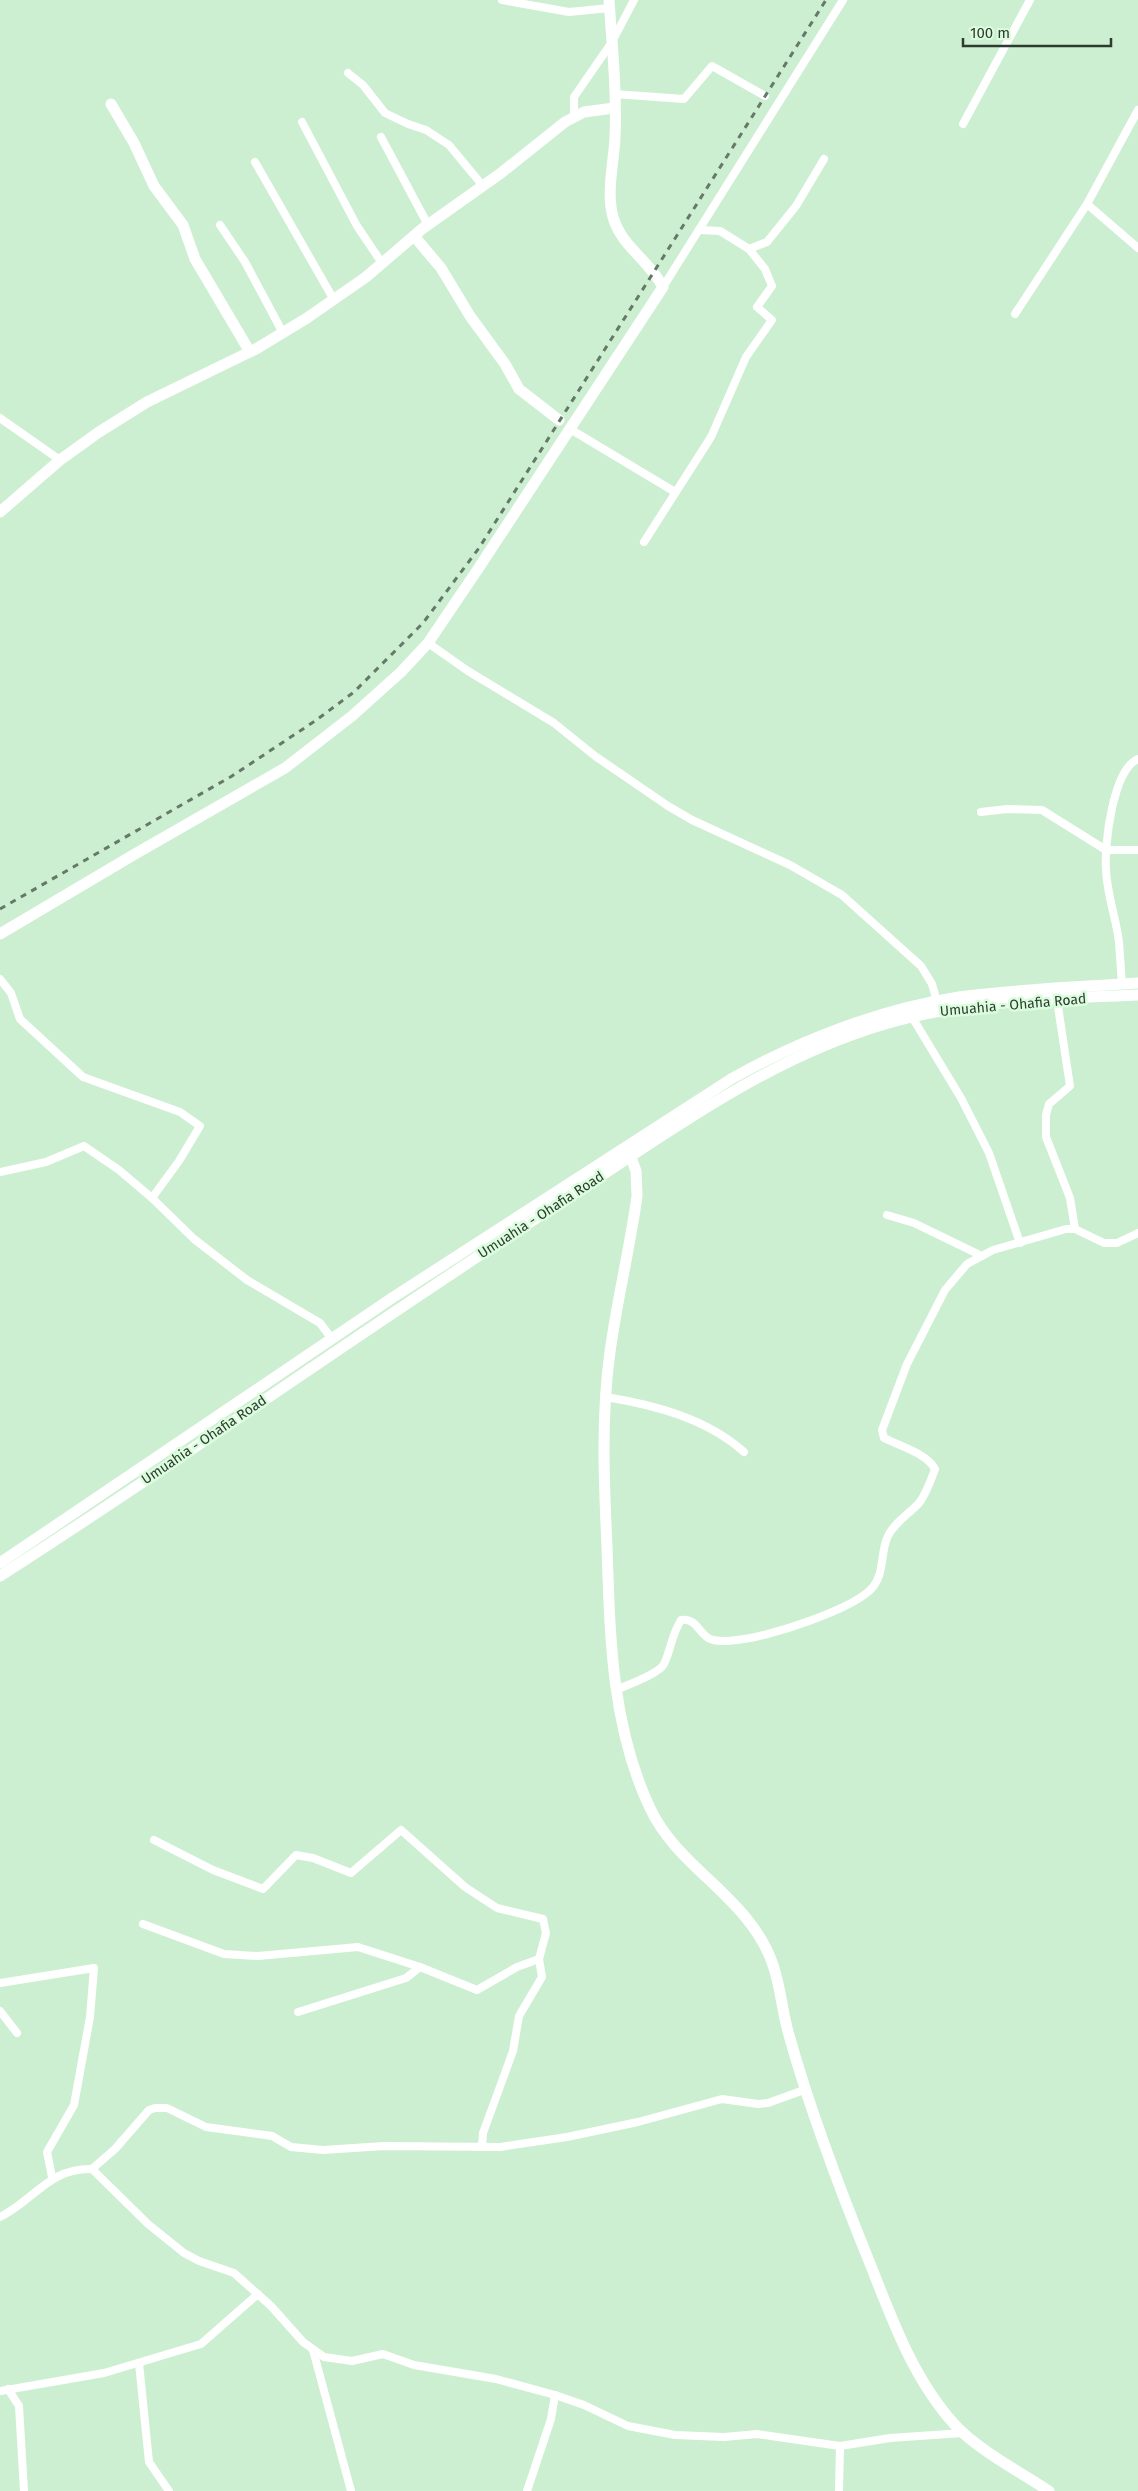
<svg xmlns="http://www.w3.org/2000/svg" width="1138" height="2491" font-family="'Fira Sans',sans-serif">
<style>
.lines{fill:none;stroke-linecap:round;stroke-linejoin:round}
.street{stroke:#fff;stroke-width:8}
.secondary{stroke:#fff;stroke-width:11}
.rail{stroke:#647967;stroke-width:3;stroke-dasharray:6 6;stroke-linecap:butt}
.labels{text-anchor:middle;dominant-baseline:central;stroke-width:5;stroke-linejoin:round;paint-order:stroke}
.street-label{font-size:14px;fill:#2e3c30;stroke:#dbfdde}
</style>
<rect width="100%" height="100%" fill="#cdefd1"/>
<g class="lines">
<g class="street">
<polyline points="502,0 569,12 610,8"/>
<polyline points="348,73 363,85 385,113 408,124 426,130 449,145 483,186"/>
<polyline points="614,94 684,99 712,66 765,96"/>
<polyline points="574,117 574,97 612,42 634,0"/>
<polyline points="302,122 357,226 382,263"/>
<polyline points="963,124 1030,0"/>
<polyline points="381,137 428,225"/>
<polyline points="255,162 334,300"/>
<polyline points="1087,204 1138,248"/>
<polyline points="220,225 245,262 283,333"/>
<polyline points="699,230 720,231 749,249 767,242 796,206 824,159"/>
<polyline points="663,287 843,0"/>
<polyline points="1015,314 1087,204 1138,110"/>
<polyline points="0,418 60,460"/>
<polyline points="570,429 675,492"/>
<polyline points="644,542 711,437 746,357 772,320 757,307 772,286 765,269 749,249"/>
<polyline points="428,643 468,671 554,723 595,756 668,806 692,820 790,865 842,895 921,966 932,984 937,1002"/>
<polyline points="981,812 1007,809 1042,810 1106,850 1138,850"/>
<polyline points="0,979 11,993 20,1019 83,1077 180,1112 200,1126 179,1161 152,1198 194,1239 247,1280 320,1323 332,1339"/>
<path d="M 1122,984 C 1121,970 1120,956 1119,942 C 1116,918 1107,894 1106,870 C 1104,845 1113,769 1138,759"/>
<polyline points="1057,1000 1070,1086 1049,1104 1046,1115 1046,1137 1070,1198 1075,1229"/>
<polyline points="912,1017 961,1098 989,1153 1020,1243"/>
<polyline points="0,1172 46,1162 84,1146 119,1170 152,1198"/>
<polyline points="887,1215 914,1223 982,1256"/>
<path d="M 606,1397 C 654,1405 706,1418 744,1452"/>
<path d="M 616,1690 C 627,1685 659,1674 664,1664 C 671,1650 671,1636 681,1620 C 697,1618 698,1633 710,1639 C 718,1642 729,1641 737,1640 C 766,1638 855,1609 873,1587 C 885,1572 880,1552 888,1536 C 894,1523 909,1514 919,1503 C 926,1494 931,1480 935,1469 C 926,1453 900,1446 884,1438 L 882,1430 L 907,1364 L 945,1290 L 967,1264 L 993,1250 L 1066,1229 L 1075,1229 L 1104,1243 L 1117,1243 L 1138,1233"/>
<polyline points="154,1840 213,1870 263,1889 296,1855 313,1858 351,1873 401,1830 465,1887 497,1908 543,1919 546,1933 539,1959 542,1977 519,2016 513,2051 483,2133 482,2147"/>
<polyline points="143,1924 224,1954 258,1956 358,1947 420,1967 477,1990 517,1967 539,1959"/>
<polyline points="0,1983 94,1968 90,2017 74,2105 47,2152 52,2177"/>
<polyline points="0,2011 17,2033"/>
<polyline points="298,2012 406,1978 420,1967"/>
<polyline points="92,2169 115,2149 149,2110 155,2108 167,2108 206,2127 272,2136 291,2147 323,2150 384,2146 500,2147 567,2137 638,2122 722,2099 758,2104 768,2103 804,2090"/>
<path d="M 0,2217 C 35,2200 48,2168 92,2169 L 148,2224 L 184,2253 L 199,2261 L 234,2273 L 271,2306 L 303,2342 L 324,2357 L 352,2361 L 383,2354 L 414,2365 L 496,2379 L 555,2395 L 584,2405 L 628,2426 L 675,2435 L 724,2437 L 757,2434 L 840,2446 L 890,2438 L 963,2433"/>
<polyline points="313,2350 351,2491"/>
<polyline points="139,2363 149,2462 169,2491"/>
<polyline points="8,2389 19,2406 24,2491"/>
<polyline points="0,2391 104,2373 201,2344 258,2294"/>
<polyline points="527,2491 551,2419 555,2395"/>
<polyline points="839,2491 840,2446"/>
</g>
<g class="secondary">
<polyline points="111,104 134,143 154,186 183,225 195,259 250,352"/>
<polyline points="414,236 441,268 470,316 505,364 519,389 559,420"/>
<polyline points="0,512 60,460 99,432 147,402 256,349 307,318 366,277 422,229 501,173 565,122 584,112 614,108"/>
<path d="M 0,934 L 135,854 L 285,768 L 352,716 L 401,672 L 428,643 L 478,569 L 663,287 C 648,259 621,246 613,217 C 606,192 614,162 615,137 C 617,91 612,45 609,0"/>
<path d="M 627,1147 L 636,1171 L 637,1196 C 630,1248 617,1300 610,1352 C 601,1416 604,1482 607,1547 C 610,1635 611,1726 650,1808 C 678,1869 750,1897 773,1965 C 781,1988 782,2012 789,2035 C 811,2114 840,2190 871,2266 C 893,2322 914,2380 955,2425 C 977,2449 1020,2472 1049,2491"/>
<path d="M 0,1563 L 392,1298 L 731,1079 C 800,1040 881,1009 959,997 C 1018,989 1079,987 1138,983"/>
<path d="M 0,1576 C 191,1454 375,1321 566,1199 C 669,1132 766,1059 885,1024 C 966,1000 1054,999 1138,995"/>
</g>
<polyline class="rail" points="0,909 232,776 315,721 354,692 423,623 479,548 826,0"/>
</g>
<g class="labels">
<g class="street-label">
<text transform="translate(1013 1005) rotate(-5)">Umuahia - Ohafia Road</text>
<text transform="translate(541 1215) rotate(-33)">Umuahia - Ohafia Road</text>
<text transform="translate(204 1440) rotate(-34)">Umuahia - Ohafia Road</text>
</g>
</g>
<path d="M963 38v8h148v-8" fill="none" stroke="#2e3c30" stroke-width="2.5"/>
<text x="970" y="38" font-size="15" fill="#2e3c30" stroke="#dbfdde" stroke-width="4" paint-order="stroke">100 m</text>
</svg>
